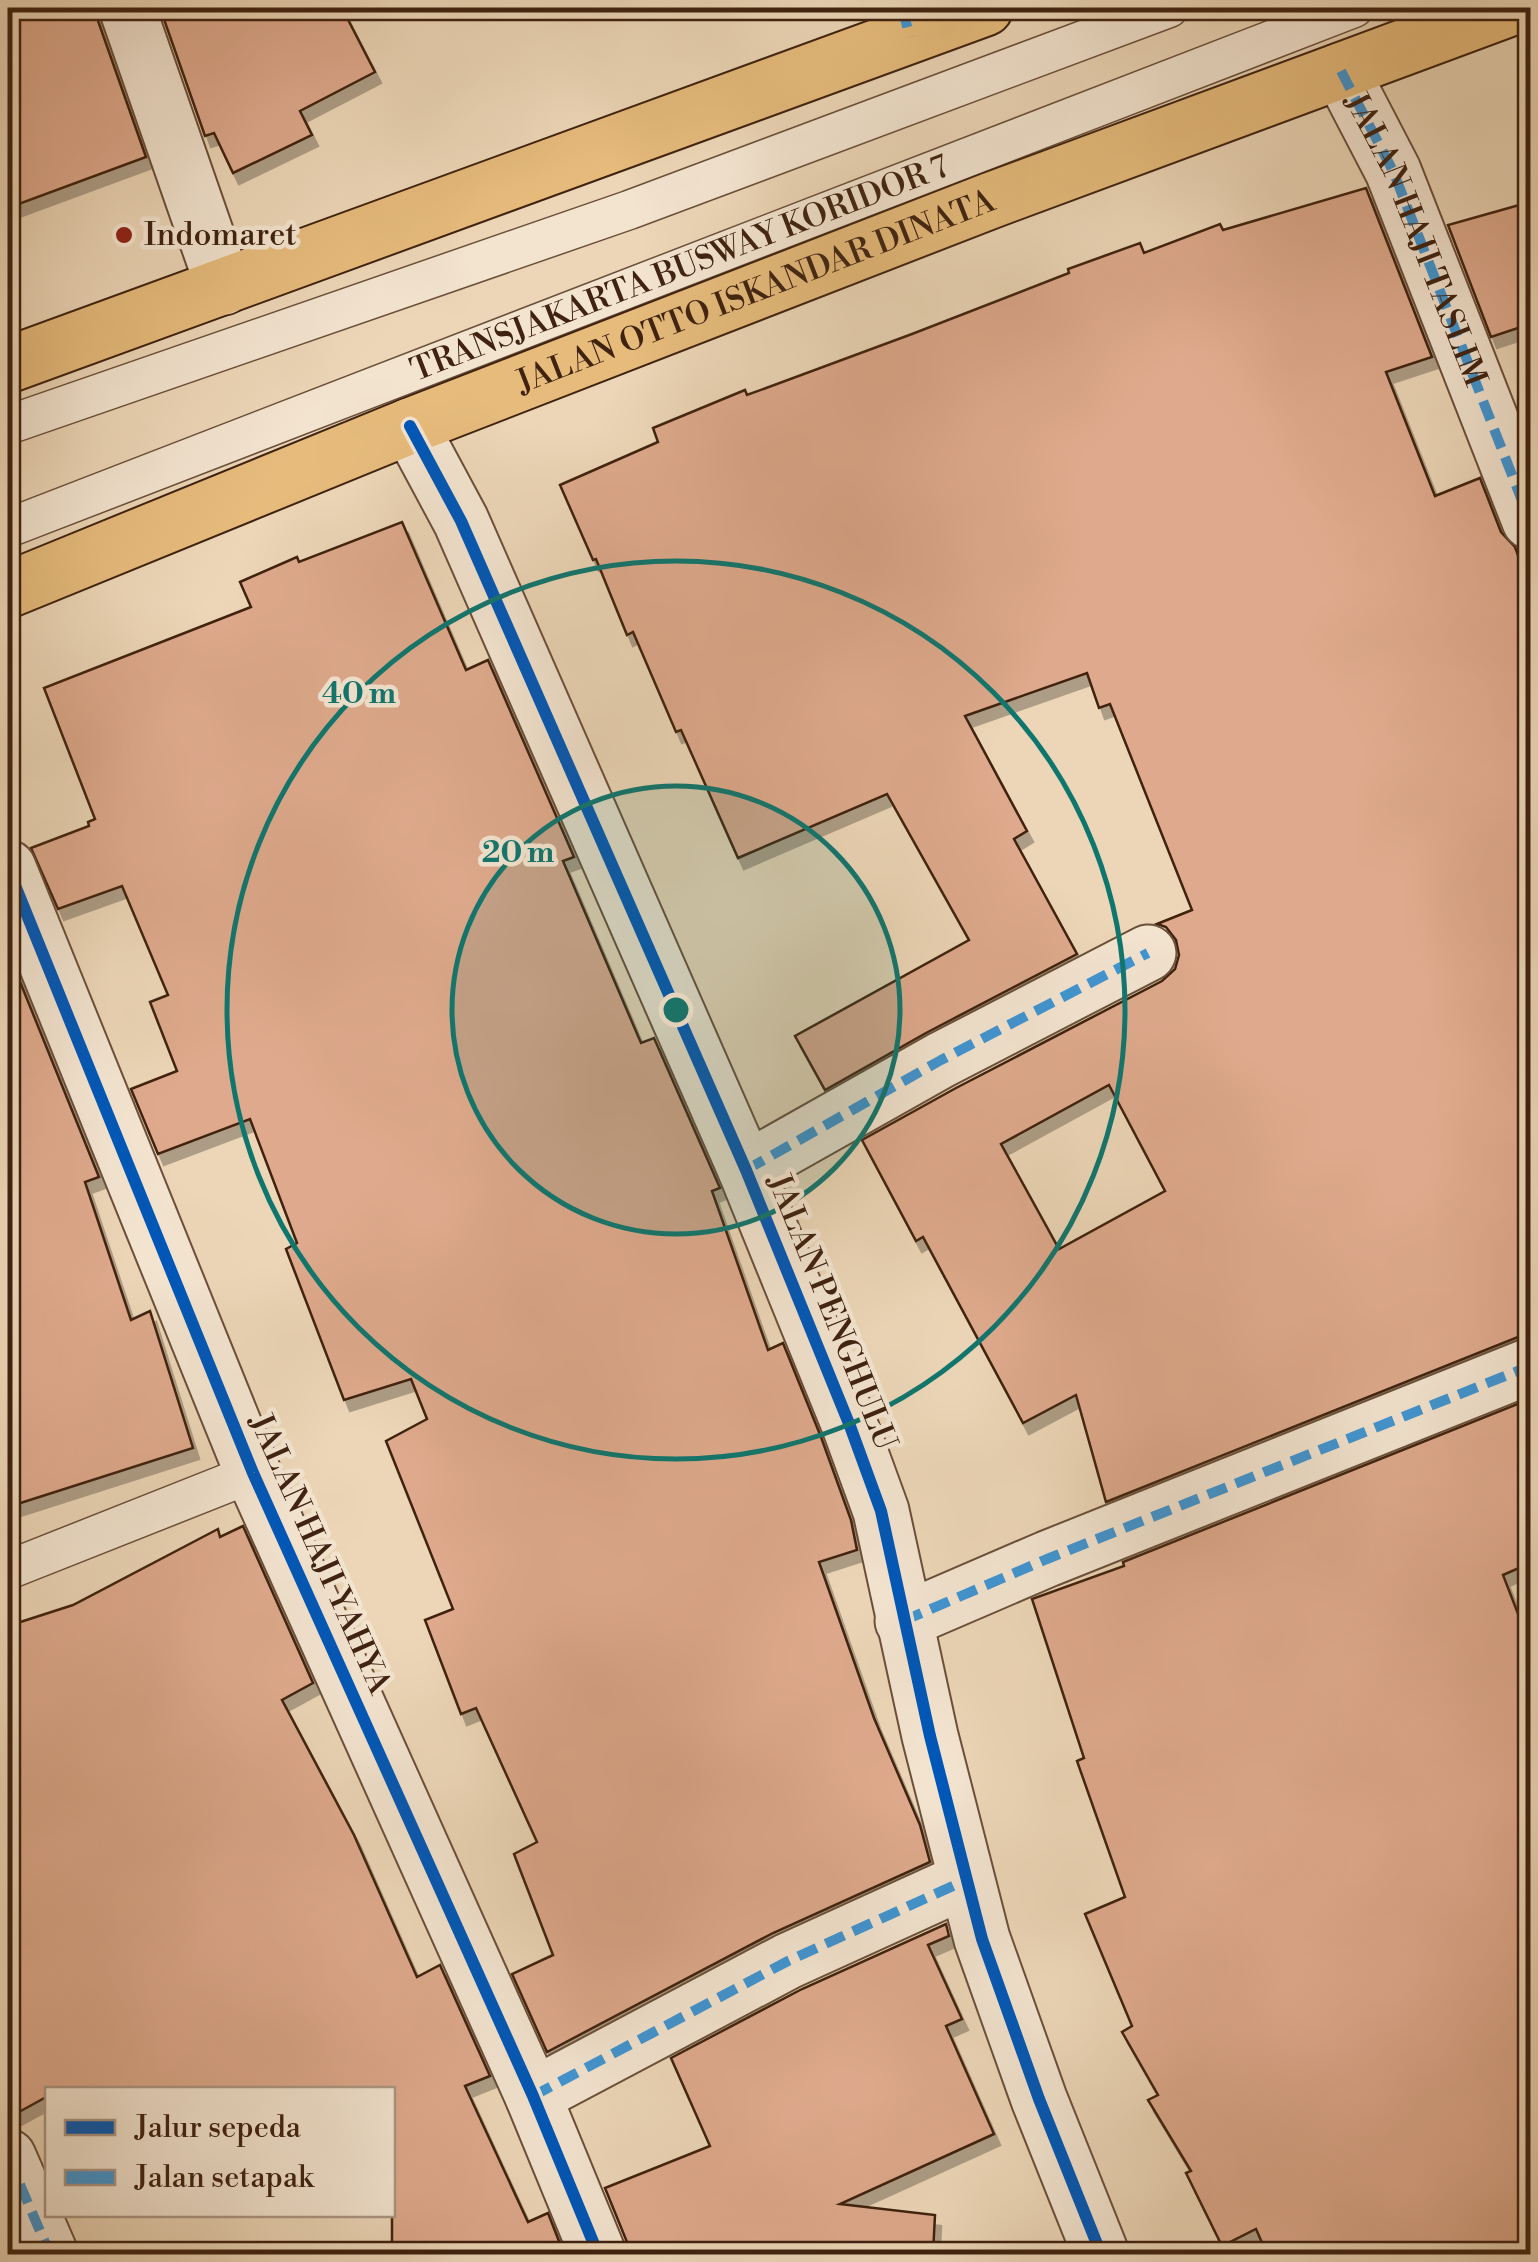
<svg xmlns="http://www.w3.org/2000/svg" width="1538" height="2262" font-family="'Libre Bodoni',serif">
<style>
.building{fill:#dea98c;stroke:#3f2210;stroke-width:2.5;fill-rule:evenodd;filter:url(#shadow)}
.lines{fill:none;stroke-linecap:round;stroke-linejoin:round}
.service-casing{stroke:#6a4f3a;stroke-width:41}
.minor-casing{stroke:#6a4f3a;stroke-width:59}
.primary-casing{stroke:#3f2210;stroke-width:59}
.service{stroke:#f3e4d0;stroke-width:38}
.minor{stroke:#f3e4d0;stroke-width:55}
.primary{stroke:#e6bb7c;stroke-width:55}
.quiet{stroke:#3f95d3;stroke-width:10;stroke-dasharray:20 10;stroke-linecap:butt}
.cycleway-casing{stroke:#f3e4d0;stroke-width:19}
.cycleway{stroke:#0057b8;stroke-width:12}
.ring{fill:none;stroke:#0f766e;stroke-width:5}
.poi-dot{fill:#8f2418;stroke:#f3e4d0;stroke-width:4}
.labels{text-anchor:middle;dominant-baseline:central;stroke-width:9;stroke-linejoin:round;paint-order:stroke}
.poi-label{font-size:32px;fill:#3f2210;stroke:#f3e4d0;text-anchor:start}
.street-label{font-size:32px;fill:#3f2210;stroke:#f3e4d0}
.centre{fill:#0f766e;stroke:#f3e4d0;stroke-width:5}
.ring-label{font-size:30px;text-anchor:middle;font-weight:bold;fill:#0f766e;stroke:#f3e4d0;stroke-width:9;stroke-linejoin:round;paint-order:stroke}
</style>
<defs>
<filter id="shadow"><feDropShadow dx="6" dy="11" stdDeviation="0" flood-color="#0004"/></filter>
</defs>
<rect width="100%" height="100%" fill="#ecd6b7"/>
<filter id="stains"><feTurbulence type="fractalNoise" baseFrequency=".002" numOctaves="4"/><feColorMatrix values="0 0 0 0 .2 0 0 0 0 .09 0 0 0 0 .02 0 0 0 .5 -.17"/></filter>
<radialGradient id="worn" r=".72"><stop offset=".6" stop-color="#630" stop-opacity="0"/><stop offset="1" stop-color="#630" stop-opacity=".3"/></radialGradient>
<g class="building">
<polygon points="8,8 97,8 97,18 146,157 8,208"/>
<polygon points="160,8 342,8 375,72 300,111 312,135 233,173 214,133 205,136"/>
<path d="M 1366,188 L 1432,357 L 1386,372 L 1435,496 L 1480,478 L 1501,532 L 1515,547 L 1530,589 L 1530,1335 L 1518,1337 L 1106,1502 L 1076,1395 L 1023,1423 L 923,1237 L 916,1241 L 862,1140 L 956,1088 L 1162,981 L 1175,969 L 1179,955 L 1176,940 L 1166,927 L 1157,924 L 1192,910 L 1110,704 L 1099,708 L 1087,673 L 965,716 L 1027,831 L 1014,839 L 1077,954 L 926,1033 L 825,1090 L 795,1036 L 969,940 L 887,794 L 738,858 L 681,730 L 676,732 L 633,632 L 627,635 L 596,559 L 593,560 L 560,485 L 658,442 L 653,428 L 745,390 L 747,395 L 912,334 L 1069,273 L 1068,269 L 1140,243 L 1144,253 L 1220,224 L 1223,230 ZM 1109,1085 L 1165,1191 L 1059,1249 L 1001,1144 Z"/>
<polygon points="1530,202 1530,324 1491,337 1448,225"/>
<polygon points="402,522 466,670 488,660 574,857 563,861 641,1043 654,1038 720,1188 712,1191 768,1350 783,1343 821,1437 851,1520 857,1550 819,1562 874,1718 920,1825 930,1862 773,1933 547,2052 512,1974 553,1955 514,1854 537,1842 476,1708 461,1714 425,1620 453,1609 386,1441 427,1419 411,1379 344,1400 286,1249 297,1243 250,1119 158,1154 131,1089 177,1071 150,1002 168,995 122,886 58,909 31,848 89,826 88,822 95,819 44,688 251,607 240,582 297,557 299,562"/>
<polygon points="10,957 99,1177 85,1182 131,1320 150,1311 193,1448 8,1507 8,958"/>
<polygon points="1530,1399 1530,1563 1503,1575 1530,1645 1530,2254 1267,2254 1256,2229 1222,2246 1186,2173 1191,2171 1148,2100 1158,2095 1122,2032 1132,2026 1085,1914 1125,1897 1077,1761 1084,1758 1032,1599 1124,1566 1123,1562"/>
<polygon points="243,1526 313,1683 282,1700 354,1835 417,1977 440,1965 490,2076 465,2086 528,2222 548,2213 564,2254 392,2254 392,2090 48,2090 48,2096 8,2118 8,1626 73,1605 218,1529 220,1537"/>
<polygon points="946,1924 949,1936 928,1945 962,2019 946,2026 994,2134 840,2204 935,2215 933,2254 629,2254 627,2242 605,2188 710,2146 671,2058 802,1989"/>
</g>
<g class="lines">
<defs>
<g id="service">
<polyline points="8,425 629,210 1169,8"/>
<path id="s1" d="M 8,528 L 1354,8"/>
<polyline points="8,1570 253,1473"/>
</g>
<g id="minor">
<polyline points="127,8 224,287"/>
<path id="s2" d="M 1341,71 L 1393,171 L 1530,521"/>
<polyline points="410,426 461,521 746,1170 850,1426 881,1511 930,1736 982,1939 1039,2099 1101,2254"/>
<polyline points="8,868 253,1473 533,2096 598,2254"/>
<polyline points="746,1170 941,1060 1148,953"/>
<polyline points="903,1621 1047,1559 1530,1366"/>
<polyline points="533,2096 788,1961 966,1880"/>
<polyline points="8,2157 50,2254"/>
</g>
<g id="primary">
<polyline points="8,365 985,8"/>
<path id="s3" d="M 8,590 L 410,426 L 992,200 L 1510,8"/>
</g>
</defs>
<use href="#service" class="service-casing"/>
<use href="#minor" class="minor-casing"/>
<use href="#primary" class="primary-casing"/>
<use href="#service" class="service"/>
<use href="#minor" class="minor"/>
<use href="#primary" class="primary"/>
<g class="quiet">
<polyline points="902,8 910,37"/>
<polyline points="1341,71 1393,171 1530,521"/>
<polyline points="746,1170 941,1060 1148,953"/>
<polyline points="903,1621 1047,1559 1530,1366"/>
<polyline points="533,2096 788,1961 966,1880"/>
<polyline points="8,2157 50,2254"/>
</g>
<defs>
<g id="cycleway">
<polyline points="410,426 461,521 746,1170 850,1426 881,1511 930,1736 982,1939 1039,2099 1101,2254"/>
<polyline points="8,868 253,1473 533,2096 598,2254"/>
</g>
</defs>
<use href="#cycleway" class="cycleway-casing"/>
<use href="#cycleway" class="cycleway"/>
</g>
<circle cx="676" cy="1010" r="224" fill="#0f766e" fill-opacity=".12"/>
<g class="ring">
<circle cx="676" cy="1010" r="224"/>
<circle cx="676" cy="1010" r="449"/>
</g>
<circle class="poi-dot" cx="124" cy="235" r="10"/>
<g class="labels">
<g class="poi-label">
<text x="144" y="235">Indomaret</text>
</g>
<g class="street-label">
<text stroke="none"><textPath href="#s2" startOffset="185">JALAN HAJI TASLIM</textPath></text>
<text stroke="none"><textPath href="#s1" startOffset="720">TRANSJAKARTA BUSWAY KORIDOR 7</textPath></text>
<text stroke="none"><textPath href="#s3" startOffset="805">JALAN OTTO ISKANDAR DINATA</textPath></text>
<text transform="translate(832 1312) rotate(68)">JALAN PENGHULU</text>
<text transform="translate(320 1554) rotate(66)">JALAN HAJI YAHYA</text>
</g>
</g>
<circle cx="676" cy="1010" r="15" class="centre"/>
<g class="ring-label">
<text x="359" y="703">40 m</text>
<text x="518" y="862">20 m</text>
</g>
<rect width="1538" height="2262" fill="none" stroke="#ecd6b7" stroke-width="40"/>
<rect x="10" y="10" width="1518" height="2242" fill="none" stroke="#3f2210" stroke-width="5"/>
<rect x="20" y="20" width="1498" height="2222" fill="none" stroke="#3f2210" stroke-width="2.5"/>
<rect x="45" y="2087" width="350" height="130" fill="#f3e4d0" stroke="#ab9683" stroke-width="2.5"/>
<rect x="65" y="2120" width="50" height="15" fill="#0057b8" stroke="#ab9683" stroke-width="2.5"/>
<text x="135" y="2137" font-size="30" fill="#3f2210">Jalur sepeda</text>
<rect x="65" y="2170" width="50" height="15" fill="#3f95d3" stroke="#ab9683" stroke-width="2.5"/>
<text x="135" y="2187" font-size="30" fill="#3f2210">Jalan setapak</text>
<rect width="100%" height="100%" filter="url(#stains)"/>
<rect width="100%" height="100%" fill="url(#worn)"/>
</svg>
